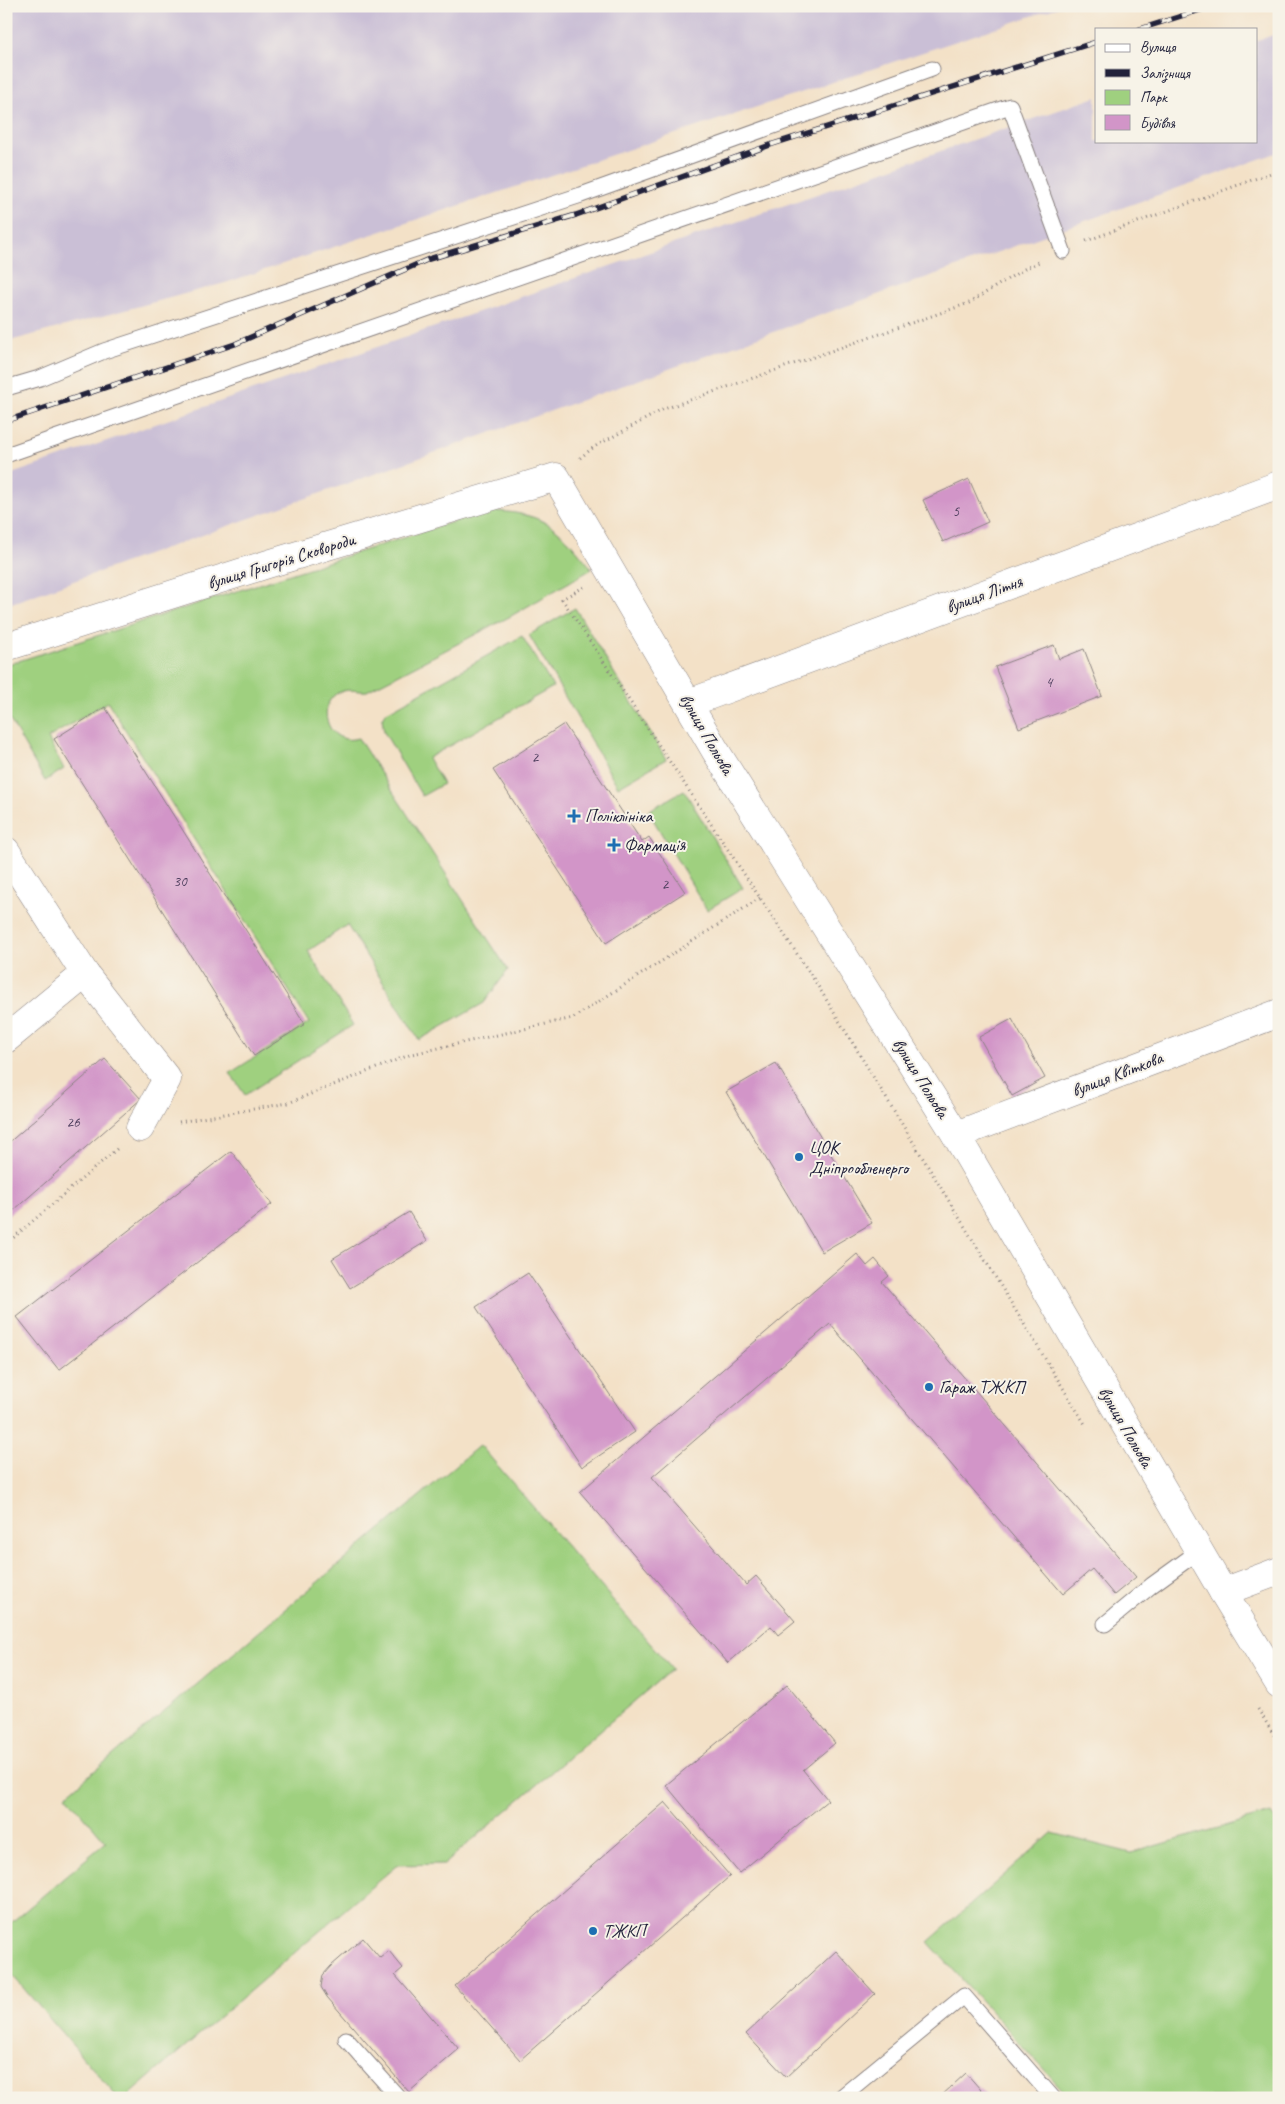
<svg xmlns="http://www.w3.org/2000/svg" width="1285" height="2104" font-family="Caveat,sans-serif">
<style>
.industrial{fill:#cabfd6}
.green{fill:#9fd07f;stroke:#60795d}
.building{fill:#d295c8}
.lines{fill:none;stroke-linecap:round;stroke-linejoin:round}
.service-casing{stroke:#8a8281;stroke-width:17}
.minor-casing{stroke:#8a8281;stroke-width:29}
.path{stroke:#8a8281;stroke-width:3;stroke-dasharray:1 4;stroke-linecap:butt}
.service{stroke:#fff;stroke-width:15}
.minor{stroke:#fff;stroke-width:28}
.rail-casing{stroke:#22223b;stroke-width:5.5}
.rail{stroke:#f7f3e8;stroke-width:4;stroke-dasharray:11;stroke-linecap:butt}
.poi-dot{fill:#1f6fb2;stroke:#f7f3e8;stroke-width:2}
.labels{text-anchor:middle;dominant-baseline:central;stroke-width:4;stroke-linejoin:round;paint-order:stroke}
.number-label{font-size:15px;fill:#4e3f5e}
.street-label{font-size:18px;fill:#22223b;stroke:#f7f3e8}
.poi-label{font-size:18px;fill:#22223b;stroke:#f7f3e8;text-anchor:start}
</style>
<rect width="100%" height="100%" fill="#f7f3e8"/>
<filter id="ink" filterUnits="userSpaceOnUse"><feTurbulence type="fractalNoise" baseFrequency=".02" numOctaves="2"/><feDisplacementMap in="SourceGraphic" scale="10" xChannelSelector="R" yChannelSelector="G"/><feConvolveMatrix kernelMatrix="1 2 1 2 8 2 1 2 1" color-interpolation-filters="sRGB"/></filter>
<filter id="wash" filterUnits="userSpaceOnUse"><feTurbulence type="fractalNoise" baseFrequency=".0096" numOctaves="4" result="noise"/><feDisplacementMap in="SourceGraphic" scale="20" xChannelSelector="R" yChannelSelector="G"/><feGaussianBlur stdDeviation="1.12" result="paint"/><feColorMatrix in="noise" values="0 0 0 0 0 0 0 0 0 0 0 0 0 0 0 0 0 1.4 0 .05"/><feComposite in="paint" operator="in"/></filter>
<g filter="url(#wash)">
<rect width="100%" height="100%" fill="#f3e1c7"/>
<g class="industrial">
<polygon points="6,6 1062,6 225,283 6,342"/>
<polygon points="1279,33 1279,152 6,605 6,476 1096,97 1096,141 1256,141 1256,41"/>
</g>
<g class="green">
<path d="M 496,511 C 548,514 561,530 592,569 L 511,616 L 367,691 C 358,692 350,688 340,692 C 319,700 323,735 346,739 C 350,740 354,739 358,738 L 508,970 L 484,1003 L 419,1040 L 347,925 L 308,951 L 353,1025 L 245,1095 L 230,1073 L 309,1023 L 108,702 L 48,738 L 64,769 L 45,781 L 6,713 L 6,665 L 462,519 Z"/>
<polygon points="575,608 666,759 618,787 529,635"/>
<polygon points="522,636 553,687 428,758 443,784 422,796 384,732 382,718 385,713"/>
<polygon points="684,790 743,888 707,910 648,811"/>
<polygon points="480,1445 672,1669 444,1864 397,1865 125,2098 118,2098 6,1968 6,1927 106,1842 66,1795"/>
<polygon points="1271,1813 1279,1825 1279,2098 1070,2098 928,1942 1052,1833 1131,1853"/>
</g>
<g id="blocks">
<g class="building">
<polygon points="969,479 988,522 943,542 923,500"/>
<polygon points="1054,645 1059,659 1084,649 1102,696 1019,728 995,667"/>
<polygon points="105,707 305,1024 254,1056 54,739"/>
<polygon points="564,724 642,842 649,837 685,892 606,943 493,770"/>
<polygon points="1012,1019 1045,1078 1012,1096 979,1037"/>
<polygon points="105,1059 141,1099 6,1217 6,1145"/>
<polygon points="776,1063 872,1223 822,1252 726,1092"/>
<polygon points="231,1151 272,1204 59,1370 17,1317"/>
<polygon points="409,1212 427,1241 350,1288 332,1259"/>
<polygon points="857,1254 867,1266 875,1259 889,1276 882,1282 1136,1577 1114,1595 1092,1569 1063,1594 830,1324 652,1477 746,1585 756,1576 795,1621 778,1635 771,1626 728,1663 580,1492"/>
<polygon points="528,1273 635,1432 582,1467 476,1307"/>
<polygon points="787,1685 835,1743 803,1770 828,1800 739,1873 666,1785"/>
<polygon points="665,1802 730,1876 520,2060 455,1986"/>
<polygon points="363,1938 380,1958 389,1951 403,1968 395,1975 459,2049 409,2092 327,1997 321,1987 323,1975 331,1966"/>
<polygon points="836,1951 875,1994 786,2077 746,2034"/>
<polygon points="966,2073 988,2098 939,2098"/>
<polygon points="6,2089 14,2098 6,2098"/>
</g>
</g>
</g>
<g filter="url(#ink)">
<use href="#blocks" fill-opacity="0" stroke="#8a8281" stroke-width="1"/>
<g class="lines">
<defs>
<g id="service">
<polyline points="6,388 40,378 104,351 581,195 932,69"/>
<polyline points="6,455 1010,106 1063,251"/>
<polyline points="1105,1624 1152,1585 1199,1551"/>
<polyline points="346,2039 399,2098"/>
<polyline points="840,2098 964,1996 1053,2098"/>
</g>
<g id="minor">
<polyline points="6,647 268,564 556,477 715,750 956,1135 1223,1592 1279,1684"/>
<polyline points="689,703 1279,485"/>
<polyline points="6,851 85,974 167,1079 140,1128"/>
<polyline points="6,1039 85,974"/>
<polyline points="956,1135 1279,1013"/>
<polyline points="1223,1592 1279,1571"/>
</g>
</defs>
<use href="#service" class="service-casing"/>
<use href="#minor" class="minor-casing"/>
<g class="path">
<polyline points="1086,241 1279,170"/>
<polyline points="580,458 594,447 664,409 969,303 1024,269 1041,261"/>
<polyline points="584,587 562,599 813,978 1085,1424"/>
<polyline points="179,1122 288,1103 412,1054 573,1018 760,898"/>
<polyline points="6,1244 118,1148"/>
<polyline points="1258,1709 1279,1743"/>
</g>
<use href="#service" class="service"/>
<use href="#minor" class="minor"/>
<defs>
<g id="rail">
<polyline points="1140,29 1213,6"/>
<polyline points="6,421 235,344 429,259 576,215 773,144 1096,42"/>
</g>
</defs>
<use href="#rail" class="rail-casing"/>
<use href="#rail" class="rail"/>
</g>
</g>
<g class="poi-dot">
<path d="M571.5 808.5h5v5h5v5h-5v5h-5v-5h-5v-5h5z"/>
<path d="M611.5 837.5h5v5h5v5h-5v5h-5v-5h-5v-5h5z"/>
<circle cx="799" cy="1157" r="5"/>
<circle cx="929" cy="1387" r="5"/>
<circle cx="593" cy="1931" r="5"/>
</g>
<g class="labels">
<g class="number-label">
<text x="956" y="511">5</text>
<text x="1049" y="682">4</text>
<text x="535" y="757">2</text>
<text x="180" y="881">30</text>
<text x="665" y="884">2</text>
<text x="73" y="1122">26</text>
</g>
<g class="street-label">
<text transform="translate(281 561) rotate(-17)">вулиця Григорія Сковороди</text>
<text transform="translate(984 594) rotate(-20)">вулиця Літня</text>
<text transform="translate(707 734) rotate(60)">вулиця Польова</text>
<text transform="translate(1117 1074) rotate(-21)">вулиця Квіткова</text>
<text transform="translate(921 1078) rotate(58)">вулиця Польова</text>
<text transform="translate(1126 1427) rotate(60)">вулиця Польова</text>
</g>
<g class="poi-label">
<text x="585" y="816">Поліклініка</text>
<text x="624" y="845">Фармація</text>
<text x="809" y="1147">ЦОК<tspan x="809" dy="21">Дніпрообленерго</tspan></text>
<text x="939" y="1387">Гараж ТЖКП</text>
<text x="603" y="1931">ТЖКП</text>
</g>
</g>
<rect width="1285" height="2104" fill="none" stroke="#f7f3e8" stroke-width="25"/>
<rect x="1095" y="28" width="162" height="115" fill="#f7f3e8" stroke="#a29fa3"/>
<rect x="1105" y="44" width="25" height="8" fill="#ffffff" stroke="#a29fa3"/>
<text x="1140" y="52" font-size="15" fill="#22223b">Вулиця</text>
<rect x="1105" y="69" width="25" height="8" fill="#22223b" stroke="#a29fa3"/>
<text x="1140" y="78" font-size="15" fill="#22223b">Залізниця</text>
<rect x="1105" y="90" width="25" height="15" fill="#9fd07f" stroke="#a29fa3"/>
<text x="1140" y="102" font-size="15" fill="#22223b">Парк</text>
<rect x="1105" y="115" width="25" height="15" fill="#d295c8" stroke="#a29fa3"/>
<text x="1140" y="128" font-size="15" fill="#22223b">Будівля</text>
</svg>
